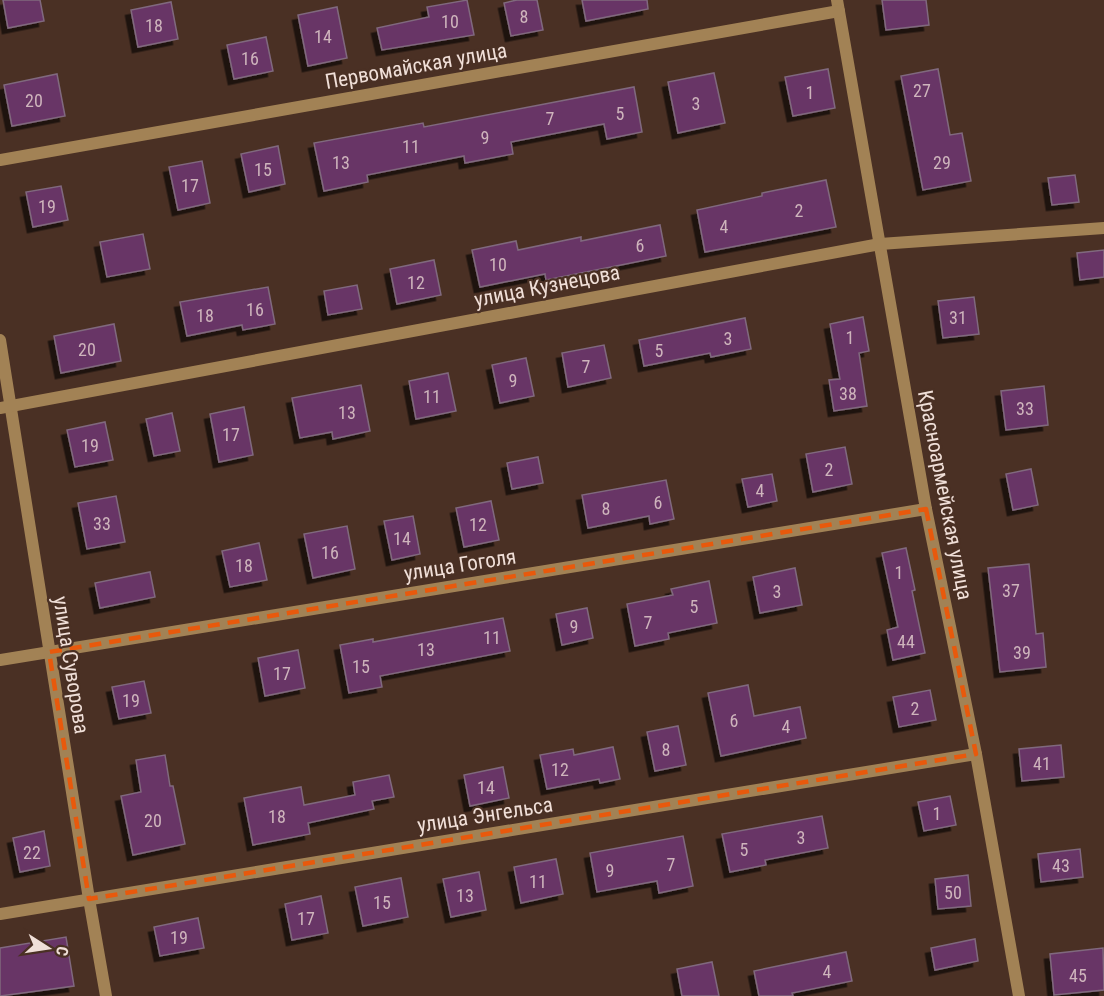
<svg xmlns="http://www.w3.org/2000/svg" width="1104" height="996" font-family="'Roboto Condensed',sans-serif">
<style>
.building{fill:#683466;stroke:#80697e;stroke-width:1.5;filter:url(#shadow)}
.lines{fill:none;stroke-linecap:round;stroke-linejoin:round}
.street{stroke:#a28255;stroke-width:12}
.marked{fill:none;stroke:#e8590c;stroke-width:4.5;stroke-dasharray:12 8;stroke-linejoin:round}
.labels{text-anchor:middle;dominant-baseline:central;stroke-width:4.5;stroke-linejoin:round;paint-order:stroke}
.number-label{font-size:18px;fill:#ceb4bc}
.street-label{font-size:21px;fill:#f0dfd8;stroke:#4a3024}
</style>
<defs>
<filter id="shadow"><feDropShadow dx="-5.5" dy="5.5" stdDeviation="0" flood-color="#0009"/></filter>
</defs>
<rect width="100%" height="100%" fill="#4a3024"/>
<g class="building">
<polygon points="3,0 40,0 44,21 8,28"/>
<polygon points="467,0 474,35 382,50 377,28 429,17 427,7"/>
<polygon points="517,0 537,0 543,30 511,36 504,3"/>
<polygon points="582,0 647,0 648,9 586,21"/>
<polygon points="882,0 926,0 929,25 886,30"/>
<polygon points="171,2 178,39 138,47 131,10"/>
<polygon points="337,7 347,58 308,66 298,15"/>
<polygon points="266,37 273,71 234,79 227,45"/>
<polygon points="828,69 835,108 793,116 785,77"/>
<polygon points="938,69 950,135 962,133 971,181 923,190 901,76"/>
<polygon points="714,73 725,123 678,133 668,82"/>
<polygon points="57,74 65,116 12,126 4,85"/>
<polygon points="634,87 642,132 607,139 604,124 511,142 513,154 465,163 464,156 367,175 368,182 324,191 314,143 423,123 424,127"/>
<polygon points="278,146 285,184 249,192 241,154"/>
<polygon points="202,161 210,203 178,210 169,167"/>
<polygon points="1075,175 1079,202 1052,205 1048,178"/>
<polygon points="826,180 836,227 705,252 697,210 762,196 762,193"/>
<polygon points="61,186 68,220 33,227 26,192"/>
<polygon points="660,225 666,256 546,280 545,274 480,287 472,250 516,241 518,250 581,237 581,241"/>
<polygon points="143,234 150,269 107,277 100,242"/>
<polygon points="1104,250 1104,277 1080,280 1077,253"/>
<polygon points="434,260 441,295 397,304 390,269"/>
<polygon points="357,285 362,309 328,315 324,291"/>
<polygon points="268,287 275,324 243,330 242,325 187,336 180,302"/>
<polygon points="974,297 979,334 943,338 938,301"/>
<polygon points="863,317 869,351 859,353 867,406 834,411 829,380 840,379 830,324"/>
<polygon points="745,318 751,349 711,357 710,353 644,366 639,340"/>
<polygon points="114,324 121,361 61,373 54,336"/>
<polygon points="604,345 611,378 568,387 562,353"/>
<polygon points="526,358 534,396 500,403 492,365"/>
<polygon points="448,373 456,411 416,419 409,381"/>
<polygon points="361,385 370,431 333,439 332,432 300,438 292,398"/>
<polygon points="1044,386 1048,425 1006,430 1001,391"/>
<polygon points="244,407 253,455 219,462 210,414"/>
<polygon points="172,413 180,451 154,456 146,419"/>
<polygon points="105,422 113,460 75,467 67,430"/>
<polygon points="845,447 852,484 813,492 806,454"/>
<polygon points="538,457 543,483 512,489 507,463"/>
<polygon points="1031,469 1038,505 1013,510 1006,474"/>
<polygon points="772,474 777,501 748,507 742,479"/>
<polygon points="666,480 674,519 650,524 649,516 588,528 582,495"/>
<polygon points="116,496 125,542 87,549 78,503"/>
<polygon points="491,501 499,540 464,547 456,508"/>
<polygon points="413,516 420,554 392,560 384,521"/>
<polygon points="347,526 355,569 313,578 304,534"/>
<polygon points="259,543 267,580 230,587 222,551"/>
<polygon points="906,548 915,590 912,591 925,653 893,660 887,630 898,627 882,553"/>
<polygon points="1029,564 1036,634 1043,633 1046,667 1000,672 988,568"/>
<polygon points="795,568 802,605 760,613 753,577"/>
<polygon points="150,572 155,597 100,608 95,583"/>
<polygon points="709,581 717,623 668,633 669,639 635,646 627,604 673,595 671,589"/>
<polygon points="587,608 593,638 562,645 556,614"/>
<polygon points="503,618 510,651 380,676 382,687 349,693 340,645 373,639 373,642"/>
<polygon points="298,650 305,688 265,696 258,658"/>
<polygon points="144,681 151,713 119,719 112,687"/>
<polygon points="748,685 754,716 800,707 806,738 721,756 708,693"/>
<polygon points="930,690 936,720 899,727 893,697"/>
<polygon points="678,726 686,765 655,771 647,732"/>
<polygon points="1061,745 1064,777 1022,781 1019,749"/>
<polygon points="613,747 620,779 600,783 599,779 547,789 540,755 573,749 574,755"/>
<polygon points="165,755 170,786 173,786 185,844 133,855 121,796 141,792 136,760"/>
<polygon points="503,767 509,798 470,806 464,775"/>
<polygon points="389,775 394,797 372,801 374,809 308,823 310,834 253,845 244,798 301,787 304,805 355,795 353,782"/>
<polygon points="950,796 956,825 924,831 918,802"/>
<polygon points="822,816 828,848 765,860 766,865 730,872 722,834"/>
<polygon points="44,831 50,866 20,872 13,838"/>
<polygon points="683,836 693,886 659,893 657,881 597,892 590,853"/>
<polygon points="1080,849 1083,877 1041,882 1038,854"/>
<polygon points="556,859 563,894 521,903 514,867"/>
<polygon points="479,872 486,910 451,917 443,879"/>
<polygon points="968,875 971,906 938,909 935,879"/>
<polygon points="401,878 408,917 363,926 355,887"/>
<polygon points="321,896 328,933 292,940 285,904"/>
<polygon points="198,918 204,948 160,956 154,927"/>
<polygon points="66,937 74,986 0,996 0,948"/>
<polygon points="975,939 978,961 935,970 931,948"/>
<polygon points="1103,948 1104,990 1054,995 1050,954"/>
<polygon points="846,952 852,981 792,993 793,996 759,996 754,971"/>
<polygon points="712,962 719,996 682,996 677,969"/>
</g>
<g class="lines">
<g class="street">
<polyline points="837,0 926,509 976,754 1019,996"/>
<polyline points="0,160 839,11"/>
<polyline points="0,340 89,899 106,996"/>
<polyline points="0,408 880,244 1104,228"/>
<polyline points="0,660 926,509"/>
<polyline points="0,914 976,754"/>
</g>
</g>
<path class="marked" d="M 926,509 L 976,754 L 89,899 L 49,652 Z"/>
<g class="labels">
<g class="number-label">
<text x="524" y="16">8</text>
<text x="450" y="21">10</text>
<text x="154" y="25">18</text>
<text x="323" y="36">14</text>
<text x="250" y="58">16</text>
<text x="922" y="90">27</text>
<text x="810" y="92">1</text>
<text x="34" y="100">20</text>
<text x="696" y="103">3</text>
<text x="620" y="113">5</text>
<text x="550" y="118">7</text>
<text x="485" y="137">9</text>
<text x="411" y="146">11</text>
<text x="341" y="162">13</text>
<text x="942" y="162">29</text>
<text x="263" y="169">15</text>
<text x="190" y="185">17</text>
<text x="47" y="206">19</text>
<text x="799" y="210">2</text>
<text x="724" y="226">4</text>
<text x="640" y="245">6</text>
<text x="498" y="264">10</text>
<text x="416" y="282">12</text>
<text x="255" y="309">16</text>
<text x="205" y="315">18</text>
<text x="958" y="317">31</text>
<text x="850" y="337">1</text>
<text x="728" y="338">3</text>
<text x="87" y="349">20</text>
<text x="659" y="350">5</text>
<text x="586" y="366">7</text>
<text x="513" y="380">9</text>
<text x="848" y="393">38</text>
<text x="432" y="396">11</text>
<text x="1025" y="408">33</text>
<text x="347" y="412">13</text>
<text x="231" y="434">17</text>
<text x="90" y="445">19</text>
<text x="829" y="469">2</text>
<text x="760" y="490">4</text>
<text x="658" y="502">6</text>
<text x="606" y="508">8</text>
<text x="102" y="523">33</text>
<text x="478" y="524">12</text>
<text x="402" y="538">14</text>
<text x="330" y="552">16</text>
<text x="244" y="565">18</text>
<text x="899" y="572">1</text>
<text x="1011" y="590">37</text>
<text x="777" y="591">3</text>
<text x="694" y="606">5</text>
<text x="648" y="622">7</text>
<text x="574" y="626">9</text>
<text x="492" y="637">11</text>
<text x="906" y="641">44</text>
<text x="426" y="649">13</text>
<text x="1022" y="652">39</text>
<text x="361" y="666">15</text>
<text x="282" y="673">17</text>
<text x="131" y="700">19</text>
<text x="915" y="708">2</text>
<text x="734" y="720">6</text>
<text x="786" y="726">4</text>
<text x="666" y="749">8</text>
<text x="1042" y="763">41</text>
<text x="560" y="769">12</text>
<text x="486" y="787">14</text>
<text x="937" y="813">1</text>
<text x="277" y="816">18</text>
<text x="153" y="820">20</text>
<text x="801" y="837">3</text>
<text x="744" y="849">5</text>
<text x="32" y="852">22</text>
<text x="671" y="864">7</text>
<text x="1061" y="865">43</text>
<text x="610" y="870">9</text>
<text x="538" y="881">11</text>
<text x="953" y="892">50</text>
<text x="465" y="895">13</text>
<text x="382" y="902">15</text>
<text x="306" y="918">17</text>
<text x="179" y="937">19</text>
<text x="827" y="971">4</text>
<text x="1078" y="975">45</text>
</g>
<g class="street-label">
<text transform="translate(416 66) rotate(-10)">Первомайская улица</text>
<text transform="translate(547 286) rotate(-11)">улица Кузнецова</text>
<text transform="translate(945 495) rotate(79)">Красноармейская улица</text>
<text transform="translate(460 565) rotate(-9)">улица Гоголя</text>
<text transform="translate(71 665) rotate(81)">улица Суворова</text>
<text transform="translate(485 815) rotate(-9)">улица Энгельса</text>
</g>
</g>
<g transform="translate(48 948) rotate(102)" stroke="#4a3024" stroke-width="4.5" paint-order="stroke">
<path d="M0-4.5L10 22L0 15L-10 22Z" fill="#f0dfd8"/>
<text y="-9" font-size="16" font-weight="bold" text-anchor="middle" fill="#f0dfd8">С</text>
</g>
</svg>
